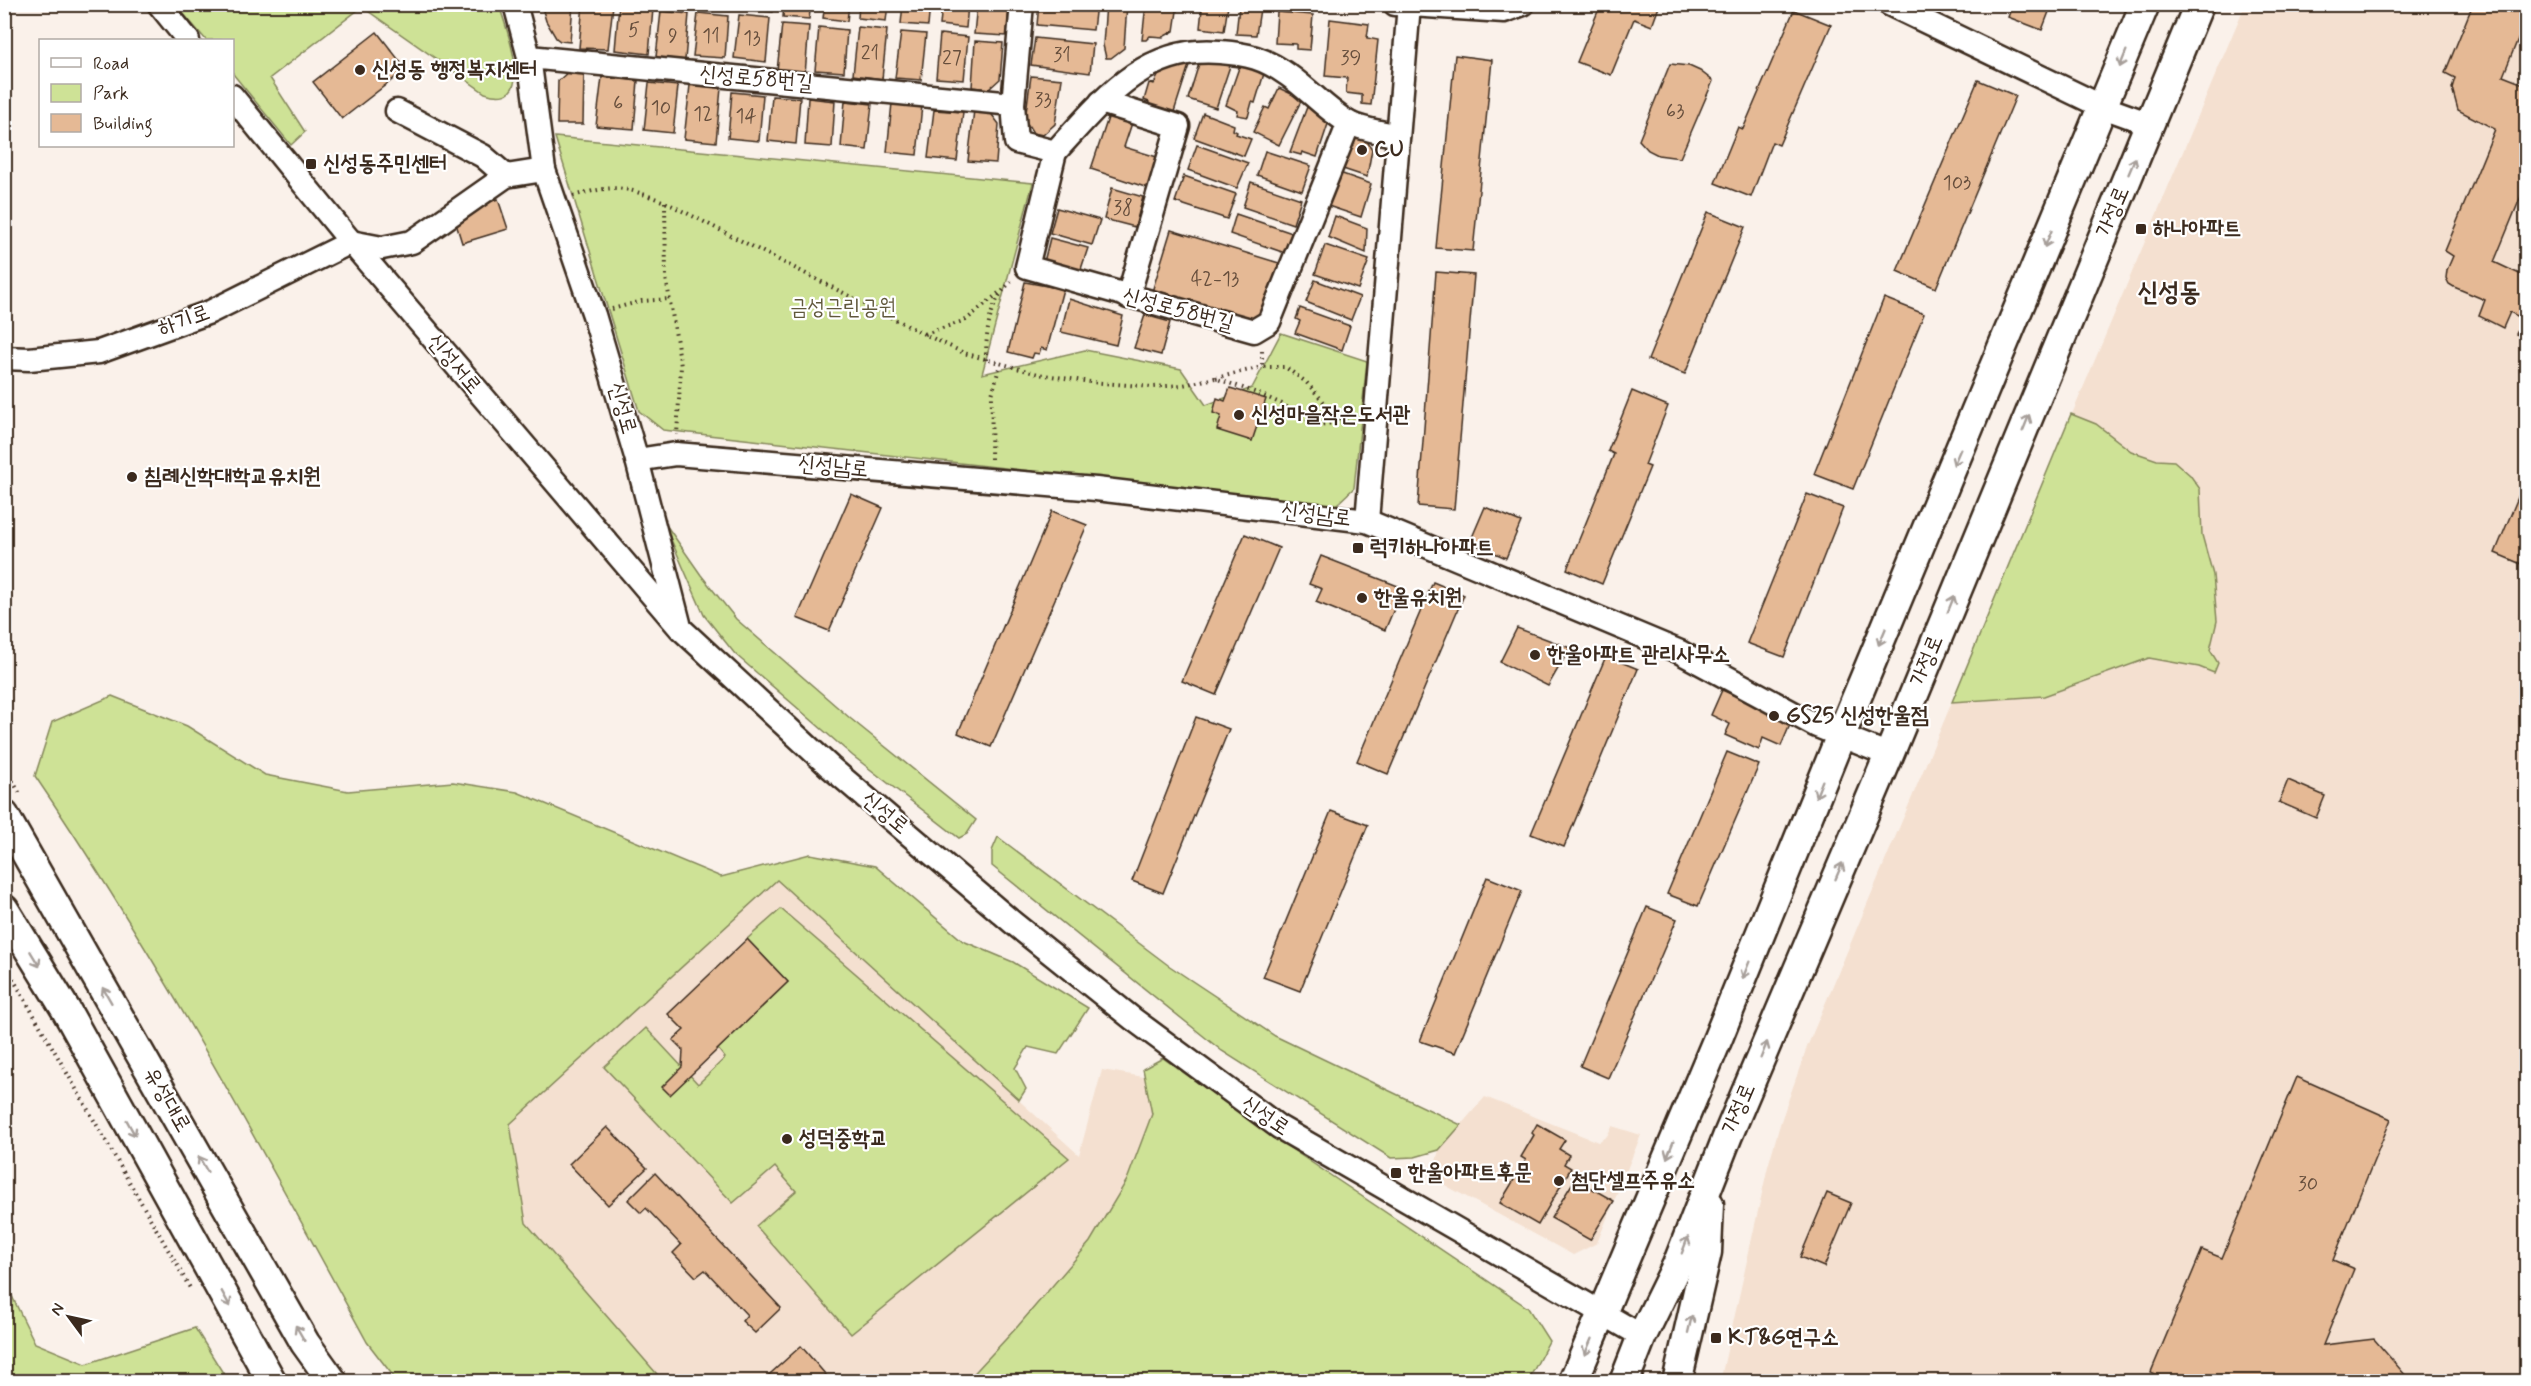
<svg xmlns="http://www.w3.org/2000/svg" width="2531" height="1386" font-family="Mynerve,'Poor Story',sans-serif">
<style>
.built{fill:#f4e0d0}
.green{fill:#cee296;stroke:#84865a;stroke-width:1.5}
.building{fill:#e5b995;stroke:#3b2a1e;stroke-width:1.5}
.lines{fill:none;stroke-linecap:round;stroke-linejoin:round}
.minor-casing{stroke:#3b2a1e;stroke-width:27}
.major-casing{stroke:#3b2a1e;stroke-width:33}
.path{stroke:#3b2a1e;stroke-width:4;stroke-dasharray:1.5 4.5;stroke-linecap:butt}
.minor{stroke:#fff;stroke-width:22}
.major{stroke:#fff;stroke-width:28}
.oneway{stroke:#a79f9a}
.poi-dot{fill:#3b2a1e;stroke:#fff;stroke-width:2}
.labels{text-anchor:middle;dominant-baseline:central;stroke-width:4.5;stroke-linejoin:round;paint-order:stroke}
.number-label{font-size:20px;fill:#664e3c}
.poi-label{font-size:22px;font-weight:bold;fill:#3b2a1e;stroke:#fff;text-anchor:start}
.street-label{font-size:22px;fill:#3b2a1e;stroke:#fff}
.park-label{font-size:22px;fill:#60583c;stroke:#fff}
.quarter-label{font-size:26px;font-weight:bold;fill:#3b2a1e;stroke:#fff}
</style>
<rect width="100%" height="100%" fill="#faf1ea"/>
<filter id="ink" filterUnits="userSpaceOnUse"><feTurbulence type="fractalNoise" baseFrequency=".0167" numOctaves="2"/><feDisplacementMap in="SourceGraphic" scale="12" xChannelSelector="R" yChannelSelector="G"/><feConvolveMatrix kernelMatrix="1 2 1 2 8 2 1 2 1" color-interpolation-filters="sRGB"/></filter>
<g filter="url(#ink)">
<g class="built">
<polygon points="2245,5 2526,5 2526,1381 1720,1382 1768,1166 1781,1121 1807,1047 1952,702 2044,696 2149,658 2199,667 2213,673 2218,663 2004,575"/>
<polygon points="777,880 1079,1155 1102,1070 1144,1077 1152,1114 1127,1180 1090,1242 1019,1326 965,1382 663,1381 526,1223 510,1124"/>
<polygon points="1485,1097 1598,1142 1607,1136 1612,1126 1641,1135 1597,1243 1573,1255 1432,1178 1439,1150"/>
</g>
<g class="green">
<path d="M 176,5 L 499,5 C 506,28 539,111 485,93 L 362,7 L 270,78 L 305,132 L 291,145 L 233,74 L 232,40 L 206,40 Z"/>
<polygon points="555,137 1033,183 982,374 1085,350 1181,369 1206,405 1252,388 1281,333 1367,361 1354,488 1336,505 663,430 639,411"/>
<polygon points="2071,414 2096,424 2131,451 2157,460 2174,461 2190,475 2200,489 2202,535 2213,575 2217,621 2210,650 2218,663 2214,673 2199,667 2149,658 2044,696 1952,702"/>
<polygon points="662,519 701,575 736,619 851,719 976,820 967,834 959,838 853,756 735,654 704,615"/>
<path d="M 112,696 L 187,726 L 265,775 L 348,791 L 453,782 L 517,792 L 721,877 L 810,854 L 875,866 L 963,941 L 1013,962 L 1088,1008 L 1058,1054 L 1028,1047 L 1015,1068 L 1026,1089 L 1019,1100 L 777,880 L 510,1124 L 526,1223 L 663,1381 L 397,1381 L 367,1342 C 262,1150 158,957 35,776 L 52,722 Z"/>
<polygon points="998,837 1168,965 1275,1036 1461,1125 1439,1150 1415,1157 1391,1158 1222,1051 992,866 992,851"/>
<polygon points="781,909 1069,1158 851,1334 756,1226 796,1191 775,1167 733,1203 604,1067 646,1028 698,1084 725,1058 718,1049 788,982 747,939"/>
<polygon points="1163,1058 1281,1142 1528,1308 1549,1341 1528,1381 966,1382 1018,1326 1090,1242 1127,1180 1152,1114 1143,1069"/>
<polygon points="5,1282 35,1343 86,1364 195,1328 228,1381 5,1381"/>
</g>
<g class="building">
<polygon points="541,4 573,4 570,42 560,41 556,38 546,21"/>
<polygon points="583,4 613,5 608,49 579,48"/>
<polygon points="619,4 653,9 649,54 615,50"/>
<polygon points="663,4 691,4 691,7"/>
<polygon points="698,4 730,4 730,11 698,9"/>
<polygon points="740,4 774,4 773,12 739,9"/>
<polygon points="784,4 811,4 809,19 783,17"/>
<polygon points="825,4 849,4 847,21 823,18"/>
<polygon points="859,4 888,4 886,21 858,18"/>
<polygon points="903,4 930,4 928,26 901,24"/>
<polygon points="942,4 968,4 966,28 940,25"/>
<polygon points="977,4 1009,4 1007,36 974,34"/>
<polygon points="1039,4 1096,4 1093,30 1037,25"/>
<polygon points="1106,4 1127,4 1124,48 1111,58 1106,58 1103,45"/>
<polygon points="1146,4 1172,5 1177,11 1174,31 1163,37 1150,36 1146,40 1142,40"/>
<polygon points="1207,4 1228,6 1224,31 1200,28 1202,9"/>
<polygon points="1601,4 1617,10 1620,4 1660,4 1652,26 1634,19 1611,75 1577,62"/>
<polygon points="2013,4 2052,4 2042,30 2008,17"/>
<polygon points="2473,4 2526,4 2526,19 2503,76 2526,85 2526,184 2494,262 2526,277 2526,338 2516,334 2523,319 2510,312 2503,328 2479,316 2485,300 2454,287 2449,284 2446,278 2447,270 2453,256 2445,251 2495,129 2458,110 2452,88 2455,78 2445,73"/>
<polygon points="1239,7 1260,9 1256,35 1236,34"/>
<polygon points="1794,10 1831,25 1779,145 1772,142 1751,197 1715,183 1738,127 1743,129"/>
<polygon points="661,11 689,14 685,60 656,57"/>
<polygon points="1277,12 1313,15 1310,50 1296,49 1296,44 1275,43"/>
<polygon points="698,13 728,16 725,58 693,56"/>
<polygon points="739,15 770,18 766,62 734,58"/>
<polygon points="1330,19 1369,24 1367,38 1378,40 1371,105 1362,104 1362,95 1346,93 1347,78 1325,76"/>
<polygon points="782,24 809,26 805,74 777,71"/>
<polygon points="819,27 847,30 844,72 815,70"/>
<polygon points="858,27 887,30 882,79 853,75"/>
<polygon points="377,32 406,69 342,119 313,82"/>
<polygon points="901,32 926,34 921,80 895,78"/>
<polygon points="940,34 968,37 964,80 936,78"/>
<polygon points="1035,38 1093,44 1090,73 1031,65"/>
<polygon points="975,41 1003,43 1000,79 989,89 972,87"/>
<polygon points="1202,54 1231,63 1216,108 1188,99"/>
<polygon points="1455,55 1492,60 1473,251 1436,248"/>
<polygon points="1167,58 1189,65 1173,115 1148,106 1149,102 1144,100 1149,83 1154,84"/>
<polygon points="1242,59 1266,67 1255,103 1252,102 1248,117 1237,115 1238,111 1226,105"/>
<polygon points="1670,64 1689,66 1700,71 1713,81 1680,158 1658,155 1648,150 1639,140"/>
<polygon points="568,72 584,73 583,124 557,124 558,81"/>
<polygon points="1031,76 1062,79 1055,124 1043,135 1033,133 1025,120"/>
<polygon points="602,77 638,81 634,129 596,126"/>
<polygon points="1978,80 2016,96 1936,288 1897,271"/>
<polygon points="649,83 678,86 673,133 644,130"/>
<polygon points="690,85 721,88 716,142 684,139"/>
<polygon points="1279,88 1302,99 1279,145 1253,132 1265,107 1269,109"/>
<polygon points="732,92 763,95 759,141 728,138"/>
<polygon points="772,96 800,98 796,144 768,141"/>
<polygon points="808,98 835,101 832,147 805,145"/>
<polygon points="845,101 872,104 867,150 841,147"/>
<polygon points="892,103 922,105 917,155 887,152"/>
<polygon points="1307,107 1326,116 1328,124 1317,157 1302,152 1301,155 1290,152"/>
<polygon points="934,110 963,112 957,161 928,158"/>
<polygon points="974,110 989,111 999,124 996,163 968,161"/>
<polygon points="1110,112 1133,120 1124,147 1157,157 1148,188 1091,169"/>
<polygon points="1203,113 1234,125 1233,130 1237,132 1236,134 1251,139 1244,156 1194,138"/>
<polygon points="1350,132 1365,138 1372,149 1367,177 1337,167"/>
<polygon points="1197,145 1248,163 1237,188 1188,170"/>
<polygon points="1265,151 1311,166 1302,191 1257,175"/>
<polygon points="1334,171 1371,184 1361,217 1322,204"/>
<polygon points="1184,176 1236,194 1227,219 1175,202"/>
<polygon points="1251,182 1301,199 1293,224 1243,207"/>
<polygon points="1112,188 1143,197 1135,227 1104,219"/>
<polygon points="498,199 508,229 462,243 453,214"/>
<polygon points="1057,208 1100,220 1092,245 1050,233"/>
<polygon points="1708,212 1745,227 1685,374 1648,360"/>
<polygon points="1236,214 1292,233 1285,253 1230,234"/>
<polygon points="1335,216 1367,228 1366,253 1328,237"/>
<polygon points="1171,230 1279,263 1261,315 1251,323 1151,295"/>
<polygon points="1050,238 1088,248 1080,272 1044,262"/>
<polygon points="1325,245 1369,260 1358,289 1315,274"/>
<polygon points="1436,272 1474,275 1454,509 1418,506"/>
<polygon points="1315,280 1360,297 1351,320 1306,302"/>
<polygon points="1025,282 1063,289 1047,350 1041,348 1039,354 1034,353 1032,358 1008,352"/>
<polygon points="1884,298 1924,314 1853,489 1814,474"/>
<polygon points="1069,299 1123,316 1116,345 1061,332"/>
<polygon points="1300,308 1350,326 1342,350 1295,333 1300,321 1296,319"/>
<polygon points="1145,315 1170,322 1161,355 1134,348"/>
<polygon points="1230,388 1266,399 1252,441 1217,430 1221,416 1213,413 1217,398 1225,401"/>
<polygon points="1632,391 1668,406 1645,465 1650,467 1602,584 1567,569 1614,454 1608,451"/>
<polygon points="2526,478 2526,566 2495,553"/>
<polygon points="851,494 883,508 829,631 797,618"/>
<polygon points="1807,494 1843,508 1784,657 1747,643"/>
<polygon points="1485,507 1521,522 1506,558 1470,542"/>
<polygon points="1052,511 1087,525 991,747 958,733"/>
<polygon points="1245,534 1279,548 1216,695 1182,681"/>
<polygon points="1321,556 1403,588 1385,630 1316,602 1322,589 1309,584"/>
<polygon points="1433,582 1464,595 1388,774 1357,761"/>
<polygon points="1517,628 1570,648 1548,686 1500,662"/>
<polygon points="1606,656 1638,669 1564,847 1531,834"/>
<polygon points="1722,690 1792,720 1781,746 1763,738 1759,750 1725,735 1730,724 1711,715"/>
<polygon points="1196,717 1229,729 1163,893 1132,881"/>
<polygon points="1727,752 1759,765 1698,906 1667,894"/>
<polygon points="2288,780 2325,796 2316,818 2279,802"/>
<polygon points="1331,811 1368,825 1300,991 1263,977"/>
<polygon points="1487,877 1522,891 1455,1053 1420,1041"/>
<polygon points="1647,907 1677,919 1608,1078 1580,1066"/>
<polygon points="747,939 788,982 670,1095 662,1087 682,1067 683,1050 673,1040 684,1030 668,1014"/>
<polygon points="2297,1077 2391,1119 2333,1260 2354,1269 2323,1345 2374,1339 2407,1377 2404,1382 2171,1382 2151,1372 2202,1250 2222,1258"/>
<polygon points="1537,1124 1565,1140 1559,1149 1569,1155 1564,1164 1571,1168 1538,1225 1500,1203 1526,1160 1521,1157 1534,1135 1532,1133"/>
<polygon points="607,1127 647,1168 608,1205 569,1164"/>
<polygon points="655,1173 781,1308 755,1333 742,1321 747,1315 705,1270 696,1277 673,1253 681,1245 646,1208 641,1213 628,1200"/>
<polygon points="1575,1179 1614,1201 1590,1240 1551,1218"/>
<polygon points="1827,1193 1851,1203 1824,1267 1800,1257"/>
<polygon points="801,1346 832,1382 761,1382"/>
</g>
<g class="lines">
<defs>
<g id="minor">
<polyline points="159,4 188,40"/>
<polyline points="515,4 529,57 544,170 594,315 637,460 679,623"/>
<polyline points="1395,4 1504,11 1523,4"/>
<polyline points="1889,4 2103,107 2150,124"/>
<path d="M 529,57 L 1013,104 L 1016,142 L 1055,152 C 1102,101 1144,45 1220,52 C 1248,54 1264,58 1288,75 C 1307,88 1329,112 1349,123 C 1363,130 1383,132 1398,136"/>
<polyline points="232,96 351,242 680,628 830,767 1012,922 1133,1019 1279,1127 1642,1336"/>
<polyline points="1101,102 1178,126 1128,297"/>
<polyline points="1013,104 1022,4"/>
<polyline points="397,111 483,156 506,176"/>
<polyline points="1055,152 1027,267 1254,331 1269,322 1349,123"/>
<polyline points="4,358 29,359 99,352 210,312 351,242 382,248 412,242 506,176 544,170"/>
<polyline points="637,460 676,454 1096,489 1367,521 1680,652 1817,726 1889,755"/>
<polyline points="1367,521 1409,4"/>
</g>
<g id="major">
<polyline points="4,815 305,1343 333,1382"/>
<polyline points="4,909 66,1010 272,1382"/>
<polyline points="1573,1382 1718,1038 1841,735 2145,4"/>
<polyline points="1624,1382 1642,1336 1677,1265 1728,1135 1889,755 2199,4"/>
<polyline points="1677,1382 1707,1252 1709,1204"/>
</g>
</defs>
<use href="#minor" class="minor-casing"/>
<use href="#major" class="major-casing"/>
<g class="path">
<path d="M 573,196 C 617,184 622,186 665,202 L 924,334 L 964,353 L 1038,374 L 1090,382 L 1153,387 L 1183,385 L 1215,378 L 1257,393 L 1282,404 L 1316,425 L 1356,421"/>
<polyline points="665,202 666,278 681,366 677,435"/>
<polyline points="612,309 642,301 670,299"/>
<polyline points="925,334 966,320 1001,291"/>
<polyline points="1262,351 1262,367 1285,367 1306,382 1340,420"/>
<path d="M 986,360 C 986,331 989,301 1012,281"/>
<polyline points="1216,378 1262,367"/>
<polyline points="991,459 992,395 1000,364"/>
<polyline points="4,765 21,796"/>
<polyline points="4,963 190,1288"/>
</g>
<use href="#minor" class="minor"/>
<use href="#major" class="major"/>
</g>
<defs><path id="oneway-shaft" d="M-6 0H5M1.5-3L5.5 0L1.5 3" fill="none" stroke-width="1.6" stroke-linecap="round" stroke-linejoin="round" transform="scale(1.5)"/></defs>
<g class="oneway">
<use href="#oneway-shaft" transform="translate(2123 59) rotate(112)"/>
<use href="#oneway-shaft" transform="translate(2132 166) rotate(-67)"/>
<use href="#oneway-shaft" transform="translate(2048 239) rotate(113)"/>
<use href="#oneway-shaft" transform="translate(2026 423) rotate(-68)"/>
<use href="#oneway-shaft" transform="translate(1957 457) rotate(113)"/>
<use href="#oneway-shaft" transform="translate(1951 604) rotate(-68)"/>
<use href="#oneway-shaft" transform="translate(1882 637) rotate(113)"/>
<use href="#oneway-shaft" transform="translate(1819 789) rotate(112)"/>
<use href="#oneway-shaft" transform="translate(1839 871) rotate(-67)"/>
<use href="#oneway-shaft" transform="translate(35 959) rotate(59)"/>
<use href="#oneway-shaft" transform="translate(1746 970) rotate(112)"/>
<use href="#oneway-shaft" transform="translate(107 995) rotate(-120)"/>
<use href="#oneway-shaft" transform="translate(1764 1050) rotate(-68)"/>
<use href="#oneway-shaft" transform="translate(131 1128) rotate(61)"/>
<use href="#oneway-shaft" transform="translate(1670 1150) rotate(112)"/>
<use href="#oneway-shaft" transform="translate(203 1164) rotate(-120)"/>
<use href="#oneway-shaft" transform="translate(1685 1245) rotate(-69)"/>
<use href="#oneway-shaft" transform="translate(226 1299) rotate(61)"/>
<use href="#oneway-shaft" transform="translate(1690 1324) rotate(-77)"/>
<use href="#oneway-shaft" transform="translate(300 1333) rotate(-120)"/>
<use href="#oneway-shaft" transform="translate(1588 1347) rotate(113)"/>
</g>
</g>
<g class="poi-dot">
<circle cx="360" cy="70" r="6"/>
<circle cx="1362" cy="150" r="6"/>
<rect x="305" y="158" width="12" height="12" rx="3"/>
<rect x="2135" y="223" width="12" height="12" rx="3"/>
<circle cx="1239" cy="415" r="6"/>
<circle cx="132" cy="477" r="6"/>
<rect x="1352" y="542" width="12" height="12" rx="3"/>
<circle cx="1362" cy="598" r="6"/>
<circle cx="1535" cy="655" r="6"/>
<circle cx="1774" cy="716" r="6"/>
<circle cx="787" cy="1139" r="6"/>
<rect x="1390" y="1167" width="12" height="12" rx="3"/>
<circle cx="1559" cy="1181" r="6"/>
<rect x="1710" y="1332" width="12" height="12" rx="3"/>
</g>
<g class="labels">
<g class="number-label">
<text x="634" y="30">5</text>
<text x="673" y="36">9</text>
<text x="711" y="36">11</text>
<text x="752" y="38">13</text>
<text x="870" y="53">21</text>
<text x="1062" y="55">31</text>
<text x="952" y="58">27</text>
<text x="1351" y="58">39</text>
<text x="1043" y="100">33</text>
<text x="618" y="103">6</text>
<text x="661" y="108">10</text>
<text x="1675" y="111">63</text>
<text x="703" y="114">12</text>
<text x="746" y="116">14</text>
<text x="1957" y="183">103</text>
<text x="1123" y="208">38</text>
<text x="1215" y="279">42-13</text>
<text x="2308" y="1184">30</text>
</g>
<g class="poi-label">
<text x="372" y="70">신성동 행정복지센터</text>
<text x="1374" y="150">CU</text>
<text x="323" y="164">신성동주민센터</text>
<text x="2153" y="229">하나아파트</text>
<text x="1251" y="415">신성마을작은도서관</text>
<text x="144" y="477">침례신학대학교유치원</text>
<text x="1370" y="548">럭키하나아파트</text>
<text x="1374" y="598">한울유치원</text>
<text x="1547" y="655">한울아파트 관리사무소</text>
<text x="1786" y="716">GS25 신성한울점</text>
<text x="799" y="1139">성덕중학교</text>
<text x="1408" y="1173">한울아파트후문</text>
<text x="1571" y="1181">첨단셀프주유소</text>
<text x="1728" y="1338">KT&amp;G연구소</text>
</g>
<g class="street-label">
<text transform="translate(756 79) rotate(5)">신성로58번길</text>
<text transform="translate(2113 212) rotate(-67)">가정로</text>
<text transform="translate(1178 310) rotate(15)">신성로58번길</text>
<text transform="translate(184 321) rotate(-20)">하기로</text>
<text transform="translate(454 364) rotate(50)">신성서로</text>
<text transform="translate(622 408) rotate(74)">신성로</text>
<text transform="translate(833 467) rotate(5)">신성남로</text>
<text transform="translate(1316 515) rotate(7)">신성남로</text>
<text transform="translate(1927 661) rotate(-68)">가정로</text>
<text transform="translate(885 813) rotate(40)">신성로</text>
<text transform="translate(167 1100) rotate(60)">유성대로</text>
<text transform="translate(1739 1109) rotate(-67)">가정로</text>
<text transform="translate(1265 1116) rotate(34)">신성로</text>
</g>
<g class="park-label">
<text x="843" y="308">금성근린공원</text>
</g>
<g class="quarter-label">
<text x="2169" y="293">신성동</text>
</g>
</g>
<rect width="2531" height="1386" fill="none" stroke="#fff" stroke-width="24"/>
<rect x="12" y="12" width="2507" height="1362" fill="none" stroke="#3b2a1e" stroke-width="2" filter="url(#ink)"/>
<rect x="39" y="39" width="195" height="108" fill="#ffffff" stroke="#b1aaa5" stroke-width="1.5"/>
<rect x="51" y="58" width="30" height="9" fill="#ffffff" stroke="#b1aaa5" stroke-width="1.5"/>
<text x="93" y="69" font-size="18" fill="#3b2a1e">Road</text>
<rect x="51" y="84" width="30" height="18" fill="#cee296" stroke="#b1aaa5" stroke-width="1.5"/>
<text x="93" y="99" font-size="18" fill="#3b2a1e">Park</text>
<rect x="51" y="114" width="30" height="18" fill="#e5b995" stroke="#b1aaa5" stroke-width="1.5"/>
<text x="93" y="129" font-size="18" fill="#3b2a1e">Building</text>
<g transform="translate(69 1317) rotate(303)" stroke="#ffffff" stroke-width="4.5" paint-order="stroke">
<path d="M0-4.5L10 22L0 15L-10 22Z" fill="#3b2a1e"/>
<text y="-9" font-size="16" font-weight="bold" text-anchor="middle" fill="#3b2a1e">N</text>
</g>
</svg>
